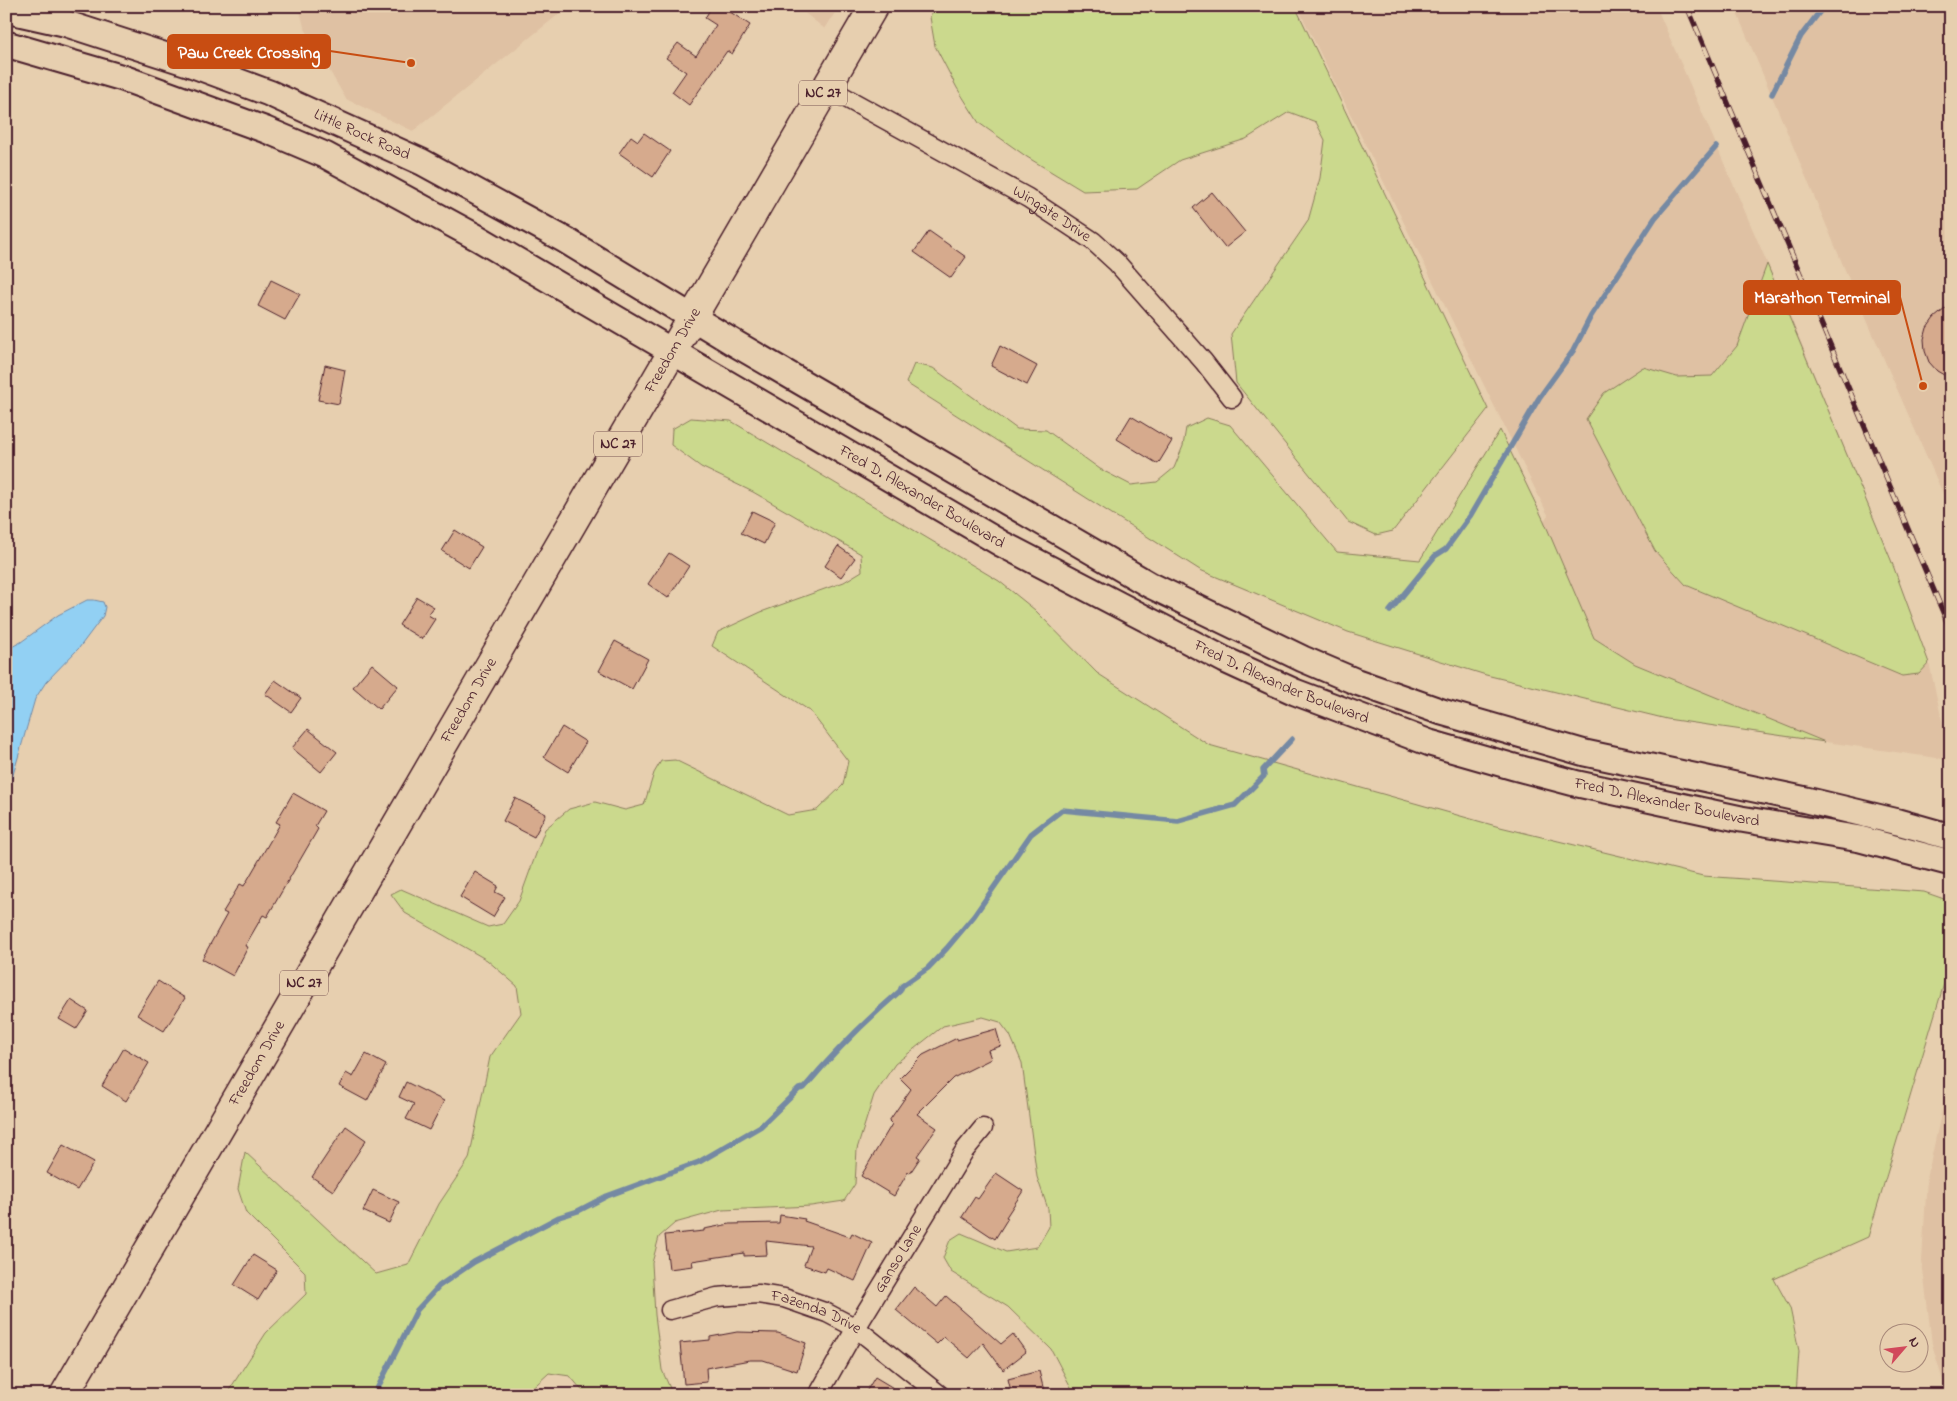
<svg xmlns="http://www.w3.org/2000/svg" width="1957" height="1401" font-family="'Indie Flower',sans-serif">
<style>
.built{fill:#dfc1a3}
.green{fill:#cbd98d;stroke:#8a7c5c}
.water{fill:#92d0f3;stroke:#7589a3}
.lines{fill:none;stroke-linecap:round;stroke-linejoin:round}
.stream{stroke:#7589a3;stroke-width:5.5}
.building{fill:#d6aa8d;stroke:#4a1f2b}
.street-casing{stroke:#4a1f2b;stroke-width:21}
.secondary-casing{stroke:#4a1f2b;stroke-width:29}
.primary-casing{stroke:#4a1f2b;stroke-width:31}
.street{stroke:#e7cfaf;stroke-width:18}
.secondary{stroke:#e7cfaf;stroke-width:25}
.primary{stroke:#e7cfaf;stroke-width:28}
.rail-casing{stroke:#4a1f2b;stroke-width:5.5}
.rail{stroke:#e7cfaf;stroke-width:4;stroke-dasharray:11;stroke-linecap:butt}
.labels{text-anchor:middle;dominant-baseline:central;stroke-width:4.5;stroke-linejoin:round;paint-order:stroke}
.shield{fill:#e7cfaf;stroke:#795453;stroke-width:1}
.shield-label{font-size:15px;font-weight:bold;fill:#4a1f2b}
.street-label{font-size:16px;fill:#4a1f2b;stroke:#e7cfaf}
.leader{fill:none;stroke:#c84d12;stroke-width:2}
.callout-dot{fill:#c84d12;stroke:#e7cfaf;stroke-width:2}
.callout{fill:#c84d12;stroke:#c84d12;stroke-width:2}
.callout-label{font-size:18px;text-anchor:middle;font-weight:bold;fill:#fff}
</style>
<rect width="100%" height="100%" fill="#e7cfaf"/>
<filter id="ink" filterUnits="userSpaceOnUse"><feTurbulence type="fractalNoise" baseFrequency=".02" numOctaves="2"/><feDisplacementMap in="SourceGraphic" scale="10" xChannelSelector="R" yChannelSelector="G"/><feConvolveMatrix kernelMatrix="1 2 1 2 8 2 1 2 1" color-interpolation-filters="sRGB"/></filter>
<g filter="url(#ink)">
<g class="built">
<polygon points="299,6 569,6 413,131 346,99 304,27"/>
<polygon points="796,6 839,6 825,29"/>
<polygon points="1297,6 1656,6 1788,311 1891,560 1929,663 1951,760 1667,719 1486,675 1348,632 1200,570 1218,540 1509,569 1548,515"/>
<polygon points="1734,6 1951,6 1951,512 1851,284"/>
<polygon points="1951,1068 1951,1395 1947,1395 1932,1344 1922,1261 1927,1178"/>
</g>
<g class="green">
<polygon points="934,6 1295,6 1488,409 1393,531 1376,535 1348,522 1236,383 1231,334 1308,221 1320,178 1325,140 1316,122 1289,112 1246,139 1180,160 1137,189 1083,191 1027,157 979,123 957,88 935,46 930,17"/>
<polygon points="1767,264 1891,560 1929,663 1919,674 1902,676 1686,585 1655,551 1586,419 1604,393 1643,367 1677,377 1712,376 1737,346"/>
<polygon points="914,364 933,368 1017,429 1046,430 1100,469 1131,485 1157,482 1174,468 1183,446 1186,428 1207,418 1230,425 1337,552 1420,560 1500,430 1544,521 1594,638 1635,664 1825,742 1667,719 1486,675 1348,632 1200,570 906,383"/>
<path d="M 691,418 L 731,421 L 999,581 L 1035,610 L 1097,673 L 1209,745 L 1496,826 L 1703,876 L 1924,892 L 1947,900 C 1957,919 1950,956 1946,977 L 1868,1237 L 1774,1279 L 1790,1308 L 1799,1351 L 1796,1395 L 1075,1395 L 1051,1349 L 1008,1307 L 951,1272 L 943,1258 L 950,1240 L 961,1233 L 1006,1252 L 1037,1247 L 1049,1227 L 1048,1209 L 1037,1177 L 1022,1063 L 1010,1035 L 1000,1022 L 983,1017 L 943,1026 L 895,1064 L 874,1095 L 857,1149 L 855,1184 L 844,1201 L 811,1206 L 722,1210 L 675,1223 L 659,1237 L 652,1263 L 655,1315 L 662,1370 L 673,1395 L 586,1395 L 570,1376 L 549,1373 L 525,1395 L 226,1395 L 266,1333 L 306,1294 L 305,1272 L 246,1213 L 238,1189 L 245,1152 L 376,1274 L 408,1265 L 439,1204 L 469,1159 L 490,1057 L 521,1013 L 517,986 L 487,960 L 405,913 L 391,894 L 401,889 L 488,927 L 503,924 L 519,901 L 545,829 L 569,809 L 595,802 L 625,810 L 644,805 L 654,773 L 661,761 L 675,760 L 788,815 L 817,810 L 843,785 L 848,761 L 810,711 L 712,646 L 718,632 L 761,612 L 844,582 L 862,571 L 861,554 L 753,492 L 701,467 L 671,445 L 672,429 Z"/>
</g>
<polygon class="water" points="87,600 94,600 103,602 105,607 103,616 79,648 46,682 35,699 6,799 6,650 21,642 58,615"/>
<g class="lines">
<g class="stream">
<polyline points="1772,94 1801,36 1824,6"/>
<polyline points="1390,611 1435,556 1446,549 1470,516 1539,398 1573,351 1591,316 1655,218 1716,147"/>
<path d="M 374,1395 L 417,1310 L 439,1286 L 474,1262 L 559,1217 L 578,1211 L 607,1196 L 699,1162 L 761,1126 L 799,1089 L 804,1088 C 835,1051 863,1023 900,991 L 902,986 L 928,968 L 947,948 L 974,916 L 1031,834 L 1062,810 L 1178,821 L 1235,805 L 1264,776 L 1263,770 L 1292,739"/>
</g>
</g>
<g class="building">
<polygon points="712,6 721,6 750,25 732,54 727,51 689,105 672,92 686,72 666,58 678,43 696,56 716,25 705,18"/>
<polygon points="644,133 670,151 653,177 619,153 631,136 638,141"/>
<polygon points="1212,192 1245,232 1225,248 1193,208"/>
<polygon points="929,231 966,257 951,278 914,252"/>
<polygon points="271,280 300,294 285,320 258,306"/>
<polygon points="1951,304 1951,379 1937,371 1929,362 1925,351 1924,339 1927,328 1934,318"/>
<polygon points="1000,346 1037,366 1027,385 991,366"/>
<polygon points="325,365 345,370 339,404 318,400"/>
<polygon points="1131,416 1172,441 1158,464 1117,439"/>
<polygon points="752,511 775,522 764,544 741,533"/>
<polygon points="455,530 482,547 469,568 442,551"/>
<polygon points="838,546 855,558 841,577 825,566"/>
<polygon points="669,553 689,566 668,598 648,584"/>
<polygon points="417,597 434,607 428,615 435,619 422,639 399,625"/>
<polygon points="615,641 648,659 632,689 599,671"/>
<polygon points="372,664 398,686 379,709 353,687"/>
<polygon points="275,680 301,698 291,712 265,694"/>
<polygon points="562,727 586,742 568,772 544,757"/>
<polygon points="308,729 337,752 321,772 292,748"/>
<polygon points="293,793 324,811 315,826 318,829 267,917 263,915 245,946 248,947 233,976 202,959 227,914 223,912 240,884 244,886 280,824 276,822"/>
<polygon points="515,798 546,814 534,837 503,821"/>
<polygon points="475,872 498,886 495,892 505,897 493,917 460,897"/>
<polygon points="158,981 185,998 164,1031 137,1015"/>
<polygon points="71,1000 88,1011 76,1029 59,1019"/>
<polygon points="996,1029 1001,1046 988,1050 991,1059 953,1078 917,1114 937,1128 917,1156 920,1158 910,1173 908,1172 894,1196 861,1176 892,1124 889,1121 911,1089 900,1078 923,1055 957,1038 957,1040"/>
<polygon points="124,1048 149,1063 126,1101 102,1086"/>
<polygon points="366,1054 386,1065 367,1101 339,1086 346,1073 353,1077"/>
<polygon points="406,1082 444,1101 429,1130 406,1119 414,1104 399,1097"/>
<polygon points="346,1126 366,1140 333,1191 312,1177"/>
<polygon points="63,1145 94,1162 77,1190 47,1173"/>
<polygon points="996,1173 1023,1191 1006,1217 1008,1218 995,1239 962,1217 975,1197 978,1199"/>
<polygon points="373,1190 399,1202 389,1223 363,1211"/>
<polygon points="780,1215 805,1219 804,1221 850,1237 852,1233 872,1243 855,1281 827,1268 825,1272 804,1265 811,1246 766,1241 767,1255 744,1256 744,1253 692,1261 693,1266 669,1269 665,1235 704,1231 704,1229 730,1224 779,1223"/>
<polygon points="253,1255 277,1270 258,1300 234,1285"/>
<polygon points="914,1287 937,1307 946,1296 1001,1344 1013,1334 1026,1352 1003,1370 983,1343 969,1358 944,1337 937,1344 896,1310"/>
<polygon points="737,1332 778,1333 806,1343 797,1371 763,1360 750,1360 706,1368 707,1382 684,1384 680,1343 710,1340 710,1337"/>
<polygon points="1039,1371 1045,1395 1012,1395 1008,1379"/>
<polygon points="875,1377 905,1395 864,1395"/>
</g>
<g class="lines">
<defs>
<g id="street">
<path id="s1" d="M 826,87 L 1028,198 L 1093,241 L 1117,263 L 1204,362 L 1232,398"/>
<path id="s2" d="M 670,1310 L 717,1297 L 758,1294 L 784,1298 L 827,1313 L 856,1328 L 940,1395"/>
<path id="s3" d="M 818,1395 L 856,1328 L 965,1150 L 983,1128"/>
</g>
<g id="secondary">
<path id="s4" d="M 6,10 L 64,23 L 188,63 L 269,93 L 422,162 L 565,240 L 736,344 L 1150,585 L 1303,659 L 1357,682 L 1442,712 L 1585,753 L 1806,800 L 1898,822 L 1951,837"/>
<path id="s5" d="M 6,44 L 123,78 L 266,130 L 325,155 L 478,238 L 1002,544 L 1225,660 L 1295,692 L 1430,743 L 1514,767 L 1578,784 L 1741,819 L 1860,839 L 1951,863"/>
</g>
<g id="primary">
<path id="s6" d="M 64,1395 L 874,6"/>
</g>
</defs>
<use href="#street" class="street-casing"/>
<use href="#secondary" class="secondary-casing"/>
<use href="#primary" class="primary-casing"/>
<use href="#street" class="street"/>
<use href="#secondary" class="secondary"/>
<use href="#primary" class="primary"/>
<defs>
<polyline id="rail" points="1687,6 1951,631"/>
</defs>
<use href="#rail" class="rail-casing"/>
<use href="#rail" class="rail"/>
</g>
</g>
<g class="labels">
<g class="shield">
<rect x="799" y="80.5" width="48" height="25" rx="4"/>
<rect x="594" y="431.5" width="48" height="25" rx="4"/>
<rect x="280" y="970.5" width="48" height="25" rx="4"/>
</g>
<g class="shield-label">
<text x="823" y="93">NC 27</text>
<text x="618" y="444">NC 27</text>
<text x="304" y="983">NC 27</text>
</g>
<g class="street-label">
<text stroke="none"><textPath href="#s4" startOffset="378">Little Rock Road</textPath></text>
<text stroke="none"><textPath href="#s1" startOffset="259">Wingate Drive</textPath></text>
<text stroke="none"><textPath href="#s6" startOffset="1209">Freedom Drive</textPath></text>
<text stroke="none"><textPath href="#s5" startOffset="1026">Fred D. Alexander Boulevard</textPath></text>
<text stroke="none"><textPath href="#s5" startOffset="1431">Fred D. Alexander Boulevard</textPath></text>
<text stroke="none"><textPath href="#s6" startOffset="804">Freedom Drive</textPath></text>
<text stroke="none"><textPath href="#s5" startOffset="1836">Fred D. Alexander Boulevard</textPath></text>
<text stroke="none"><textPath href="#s6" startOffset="384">Freedom Drive</textPath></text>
<text stroke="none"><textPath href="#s3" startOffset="158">Ganso Lane</textPath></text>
<text stroke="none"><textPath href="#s2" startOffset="151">Fazenda Drive</textPath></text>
</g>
</g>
<path class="leader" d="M411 63L330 51M1923 386L1900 297"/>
<g class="callout-dot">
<circle cx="411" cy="63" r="5"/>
<circle cx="1923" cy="386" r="5"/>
</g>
<g class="callout">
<rect x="168" y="35" width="162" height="33" rx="5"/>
<rect x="1744" y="281" width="156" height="33" rx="5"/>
</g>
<g class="callout-label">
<text x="249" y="58">Paw Creek Crossing</text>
<text x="1822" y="303">Marathon Terminal</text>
</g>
<rect width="1957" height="1401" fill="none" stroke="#e7cfaf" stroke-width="25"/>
<rect x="12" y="12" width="1932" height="1376" fill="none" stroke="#4a1f2b" stroke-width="2" filter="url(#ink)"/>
<g transform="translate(1904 1348) rotate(62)"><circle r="24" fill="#e7cfaf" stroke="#a8897a"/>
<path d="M0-4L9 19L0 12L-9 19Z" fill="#d1495b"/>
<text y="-8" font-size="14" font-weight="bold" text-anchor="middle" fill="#4a1f2b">N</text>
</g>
</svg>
